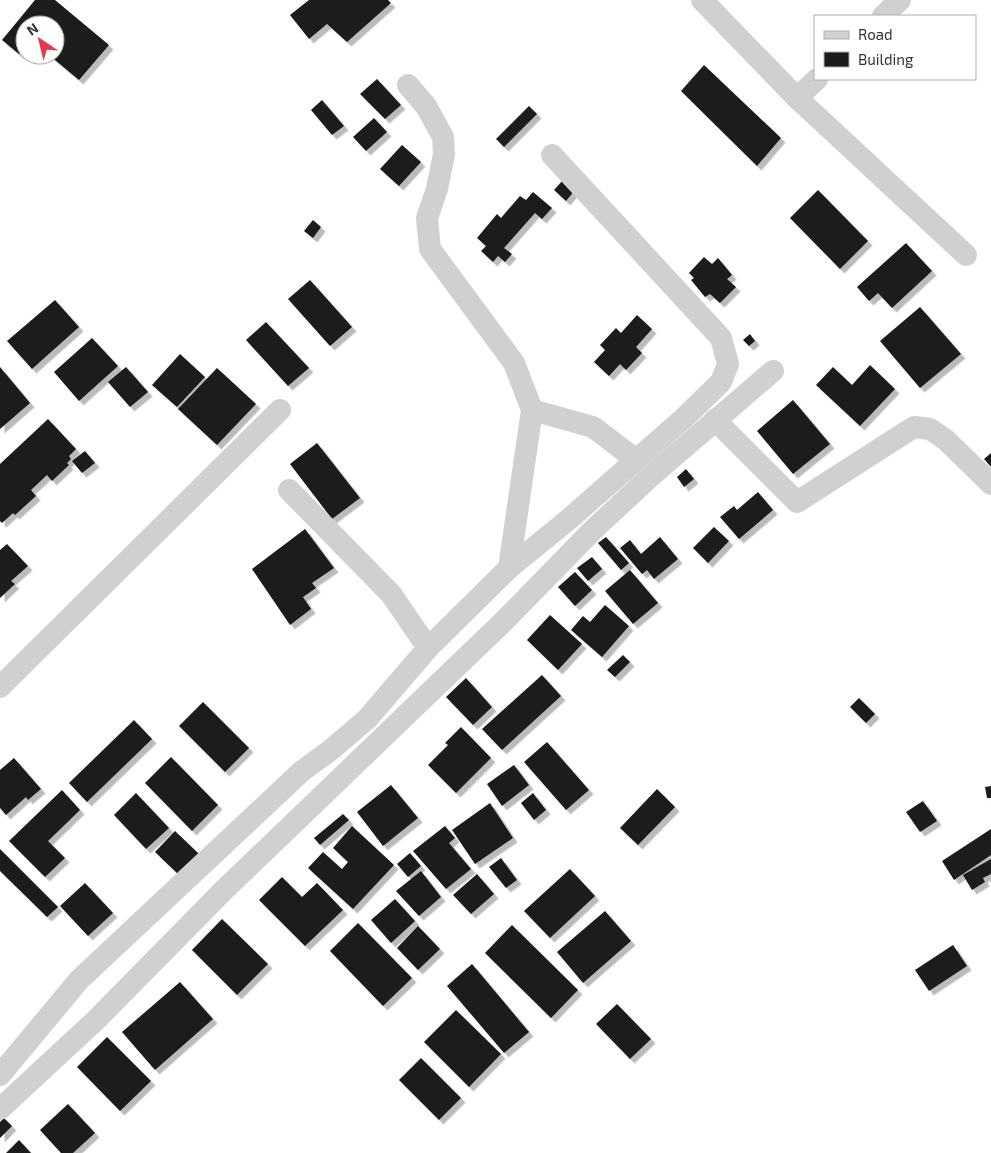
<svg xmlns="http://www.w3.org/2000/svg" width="991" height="1153" font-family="'Exo 2',sans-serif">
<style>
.building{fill:#1a1a1a;filter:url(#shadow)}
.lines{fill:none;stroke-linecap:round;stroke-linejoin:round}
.minor{stroke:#d0d0d0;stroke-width:22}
</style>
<defs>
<filter id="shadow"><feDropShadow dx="4.5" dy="4.5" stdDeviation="0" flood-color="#0004"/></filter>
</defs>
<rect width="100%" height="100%" fill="#fff"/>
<g class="building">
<polygon points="35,0 55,0 109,45 79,80 49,55 55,55 55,25 25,25 25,48 19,54 2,40"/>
<polygon points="309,0 388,0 391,3 347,42 327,24 309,39 290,15"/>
<polygon points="704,65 781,138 757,166 681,91"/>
<polygon points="377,79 401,105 385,119 360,94"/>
<polygon points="322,100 344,126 332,135 311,110"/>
<polygon points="529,106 537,114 504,147 496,139"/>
<polygon points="374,118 387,132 366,151 353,137"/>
<polygon points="402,145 421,162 399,186 380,169"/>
<polygon points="564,179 575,190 566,201 554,190"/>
<polygon points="818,190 868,241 840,269 790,218"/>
<polygon points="533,192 552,208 542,219 535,213 504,248 512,254 505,262 498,256 493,262 481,251 486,246 477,238 497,214 501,218 520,196 526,200"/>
<polygon points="313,220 321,227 313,238 304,231"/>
<polygon points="906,243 932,271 892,308 878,293 869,301 857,287"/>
<polygon points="704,257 712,264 718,258 732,275 727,279 736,287 720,303 710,294 705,297 691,280 694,278 689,273"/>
<polygon points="310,280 352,327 330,346 288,299"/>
<polygon points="55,300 79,327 32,369 7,341"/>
<polygon points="920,307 961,354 920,388 880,341"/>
<polygon points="637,315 652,329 636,347 642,353 626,370 620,364 609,376 594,362 605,350 600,345 616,328 621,333"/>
<polygon points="266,322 309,368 288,386 246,340"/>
<polygon points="750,334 755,341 749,346 743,340"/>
<polygon points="92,338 118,366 79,401 54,372"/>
<polygon points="180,354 205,377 177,407 152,385"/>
<polygon points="870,365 895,389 860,426 816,385 833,367 852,385"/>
<polygon points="0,367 30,403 0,429"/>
<polygon points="126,367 148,392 130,407 108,382"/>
<polygon points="217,368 256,404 217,445 178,409"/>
<polygon points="793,400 830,444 793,474 757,431"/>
<polygon points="48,419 76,449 69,456 71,459 67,463 69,465 52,481 47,475 31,490 36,496 15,515 13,513 2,523 0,521 0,464"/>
<polygon points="317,443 360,498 332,519 290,464"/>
<polygon points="85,451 95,463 82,473 72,461"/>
<polygon points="991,453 991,467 984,459"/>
<polygon points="686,469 694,479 684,487 677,477"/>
<polygon points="758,492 773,510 739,539 720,517 734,506 737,510"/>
<polygon points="714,527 729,541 708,563 693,548"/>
<polygon points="305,529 334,568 312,583 316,588 303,597 311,609 290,625 252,569"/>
<polygon points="606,537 629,563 621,570 598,543"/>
<polygon points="660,537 678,559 654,579 647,570 642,574 620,548 630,540 641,554"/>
<polygon points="7,544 28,566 11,581 15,584 0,598 0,550"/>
<polygon points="592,557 602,569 588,581 577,568"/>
<polygon points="630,570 658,603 633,624 605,591"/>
<polygon points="575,572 592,590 575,606 558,587"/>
<polygon points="605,605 629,626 602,657 571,630 583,616 590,622"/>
<polygon points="550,615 582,644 558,670 527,640"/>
<polygon points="623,655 630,662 615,677 607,670"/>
<polygon points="542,675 561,696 502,750 482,729"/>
<polygon points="466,678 492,707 473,725 446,697"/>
<polygon points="859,698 875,714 866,723 850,707"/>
<polygon points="203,702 249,748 225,772 179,726"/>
<polygon points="134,720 152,739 87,802 69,783"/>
<polygon points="461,727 491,758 456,793 428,765 448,745 445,743"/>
<polygon points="547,742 589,790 566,810 524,762"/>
<polygon points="171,757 218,805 192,831 145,783"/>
<polygon points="14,758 41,789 28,800 26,797 6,815 0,808 0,770"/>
<polygon points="514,765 529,785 502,806 487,784"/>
<polygon points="391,785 418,818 383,846 357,812"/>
<polygon points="991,786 991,798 987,798 985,787"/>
<polygon points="657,789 675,807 638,845 620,828"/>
<polygon points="62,790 80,810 48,841 65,858 45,877 9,841"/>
<polygon points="136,793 169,828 146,849 114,815"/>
<polygon points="533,793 546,810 534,820 521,803"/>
<polygon points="923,801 937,821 920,832 906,812"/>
<polygon points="490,803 513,838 475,864 452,830"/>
<polygon points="343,814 349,820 320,845 314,838"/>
<polygon points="352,826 394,865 353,909 308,868 323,852 342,869 348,862 333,848"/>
<polygon points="445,826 455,838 449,843 471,869 446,889 413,851"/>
<polygon points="991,829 991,855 954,880 942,861"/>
<polygon points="175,831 199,854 179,875 155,852"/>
<polygon points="0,849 58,907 47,917 0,871"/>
<polygon points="410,853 421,866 408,877 397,864"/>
<polygon points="501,858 517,880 506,888 489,867"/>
<polygon points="991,859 991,874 983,878 985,882 972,890 963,875"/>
<polygon points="570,869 595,896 550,938 524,911"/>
<polygon points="421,871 441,897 419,916 396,891"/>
<polygon points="477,874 494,894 471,914 453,895"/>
<polygon points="282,877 302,897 317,883 343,910 305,946 259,900"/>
<polygon points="85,883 113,913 88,936 60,906"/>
<polygon points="395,899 415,921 391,943 371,920"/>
<polygon points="605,911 631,941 583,983 557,952"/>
<polygon points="222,919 268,964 237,995 192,950"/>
<polygon points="358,923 412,978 383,1006 330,951"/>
<polygon points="512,925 578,990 551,1018 485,953"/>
<polygon points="418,926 440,949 418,970 397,948"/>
<polygon points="953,945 967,966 929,991 915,970"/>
<polygon points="472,964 529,1032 504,1053 447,986"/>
<polygon points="180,982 213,1019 155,1070 122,1032"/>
<polygon points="617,1004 651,1039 630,1059 596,1024"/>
<polygon points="456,1010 501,1054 469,1087 424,1042"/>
<polygon points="107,1037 151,1081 120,1111 77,1067"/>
<polygon points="421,1058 461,1098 439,1120 399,1080"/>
<polygon points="68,1104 95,1133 73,1153 61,1153 40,1130"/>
<polygon points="4,1118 12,1126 0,1138 0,1122"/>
<polygon points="19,1140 31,1153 6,1153"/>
</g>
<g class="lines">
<g class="minor">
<polyline points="702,0 797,98 966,255"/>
<polyline points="883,16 900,0"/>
<polyline points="408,85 426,106 443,137 444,154 437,189 427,218 430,249 514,363 532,410 509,568"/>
<polyline points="797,98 817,79"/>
<polyline points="532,410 593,427 635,459"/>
<polyline points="715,420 797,502 914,427 930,429 946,440 991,484"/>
<polyline points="289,490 391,594 428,648"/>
<polyline points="0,687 280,410"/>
<polyline points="0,1075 79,980 302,771 332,749 367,719 428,648 509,568 568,520 684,418 721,382 728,364 721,338 552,155"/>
<polyline points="0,1109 96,1020 224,890 502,623 593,530 651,476 773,371"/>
</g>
</g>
<rect x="814" y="15" width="162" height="65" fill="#ffffff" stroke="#adadad"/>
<rect x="824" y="31" width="25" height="8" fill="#d0d0d0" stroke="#adadad"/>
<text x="858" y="40" font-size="15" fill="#333333">Road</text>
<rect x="824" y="52" width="25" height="15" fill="#1a1a1a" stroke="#adadad"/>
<text x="858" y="65" font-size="15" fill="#333333">Building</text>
<g transform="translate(40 40) rotate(325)"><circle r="24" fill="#ffffff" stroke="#adadad"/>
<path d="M0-4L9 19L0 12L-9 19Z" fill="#e63946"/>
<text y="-8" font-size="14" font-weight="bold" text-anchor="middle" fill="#333333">N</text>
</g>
</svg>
